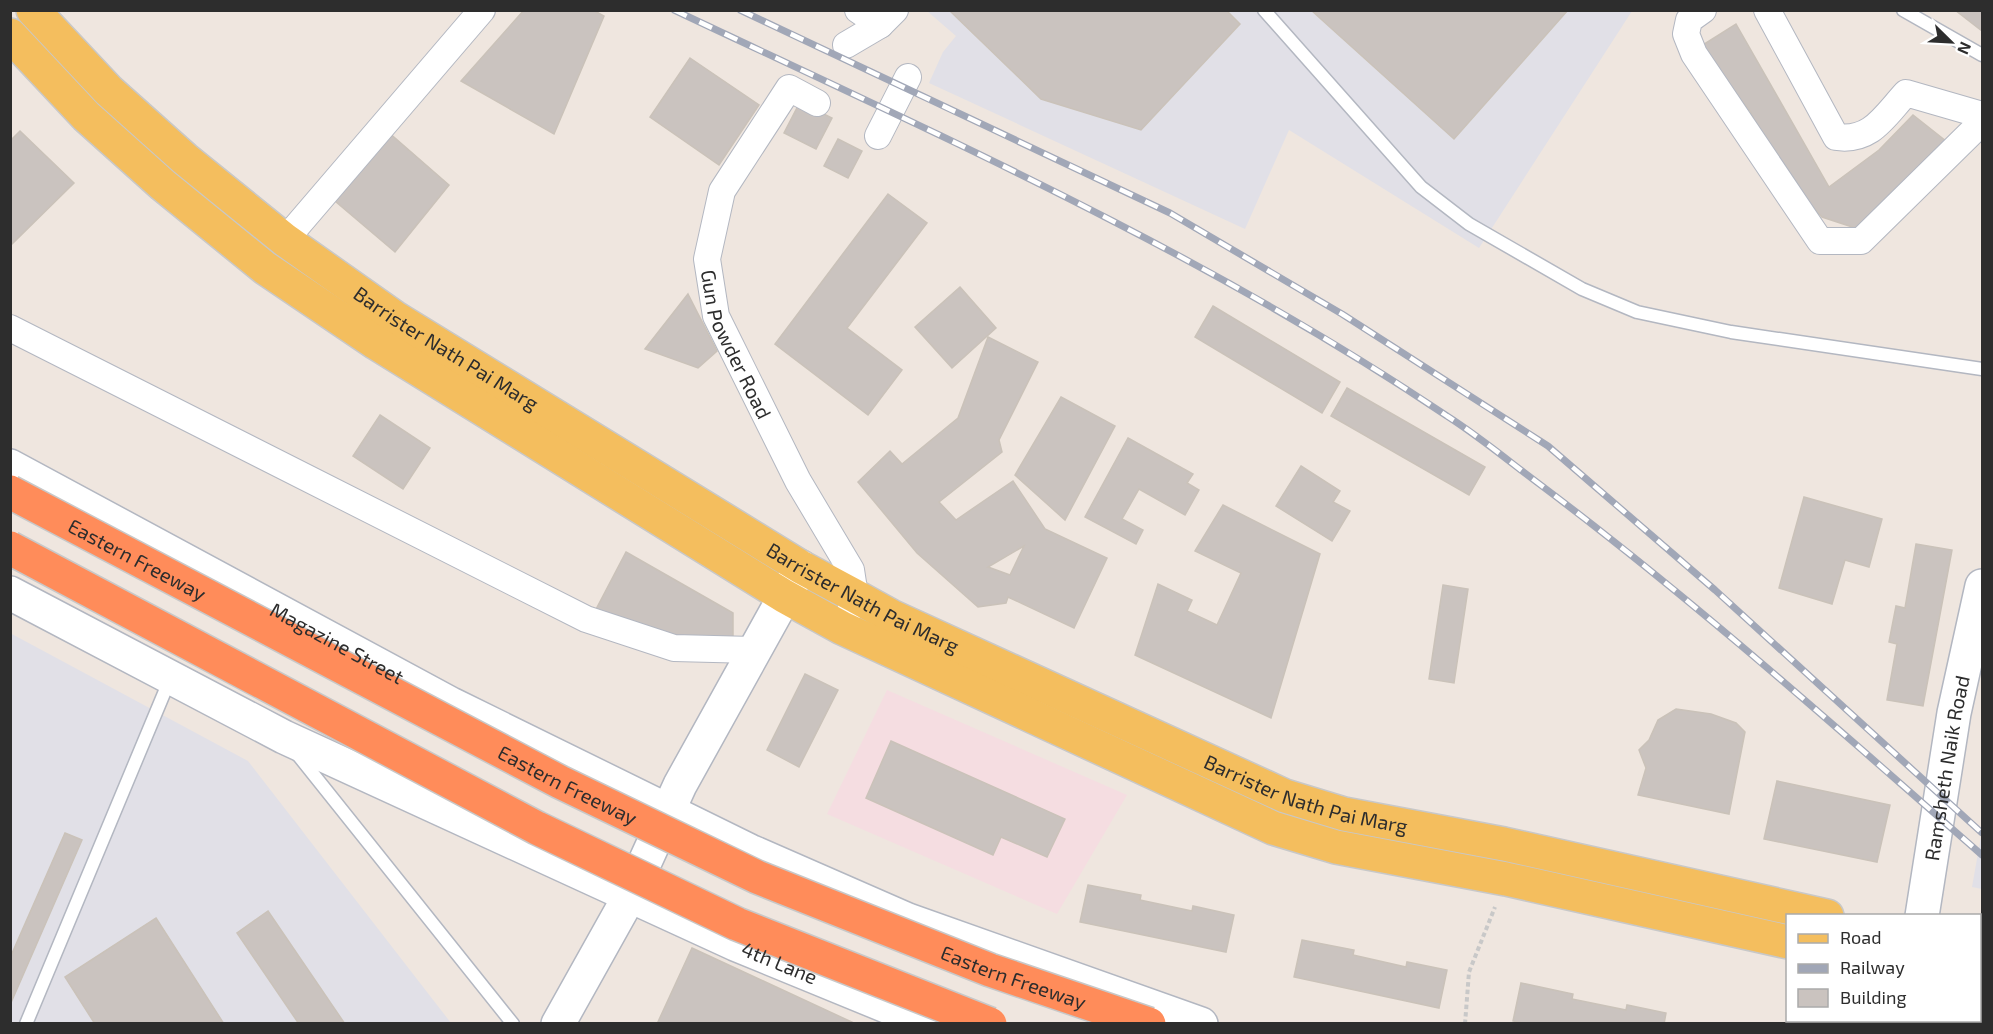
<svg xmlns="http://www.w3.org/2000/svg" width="1993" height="1034" font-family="'Exo 2',sans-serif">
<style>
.industrial{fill:#e1e0e7}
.medical{fill:#f5dde1}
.building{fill:#cac3bf;stroke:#cac2b9;stroke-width:1.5;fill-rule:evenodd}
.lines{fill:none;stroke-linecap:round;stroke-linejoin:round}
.lane-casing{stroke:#b3b7c1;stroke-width:15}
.street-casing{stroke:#b3b7c1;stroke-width:28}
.secondary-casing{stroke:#b3b7c1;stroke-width:36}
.primary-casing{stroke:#c8c8c8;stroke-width:36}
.path{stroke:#c8c8c8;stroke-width:4;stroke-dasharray:4.5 3;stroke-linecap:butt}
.lane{stroke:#fff;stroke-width:12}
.street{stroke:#fff;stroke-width:26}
.secondary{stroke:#fff;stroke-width:33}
.primary{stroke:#f4be5e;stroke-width:33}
.rail-casing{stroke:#a1a7b7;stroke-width:7}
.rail{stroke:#fff;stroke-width:4.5;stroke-dasharray:14;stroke-linecap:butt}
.highway-bridge-casing{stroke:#c8c8c8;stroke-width:36;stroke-linecap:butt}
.highway-bridge{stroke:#ff8c5a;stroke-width:33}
.labels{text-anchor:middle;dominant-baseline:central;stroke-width:5;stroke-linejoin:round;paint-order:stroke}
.street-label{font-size:20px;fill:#2d2d2d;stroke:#fff}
</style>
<rect width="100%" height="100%" fill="#efe6df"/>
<g class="industrial">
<polygon points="927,11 1632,11 1479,248 1289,130 1245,229 929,83 943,52 956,36"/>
<polygon points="10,633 248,761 451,1023 11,1023"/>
<polygon points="1982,831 1982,889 1972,887"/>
</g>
<polygon class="medical" points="887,690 1127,795 1057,914 827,814"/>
<g class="building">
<polygon points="524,10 593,10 604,16 554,134 461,81"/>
<polygon points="949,10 1226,10 1240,24 1141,130 1041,99"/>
<polygon points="1311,10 1568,10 1454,139"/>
<polygon points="1955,10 1982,10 1982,31"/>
<polygon points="1736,24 1829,187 1879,150 1913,115 1951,145 1861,230 1822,217 1812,206 1803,201 1777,166 1750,111 1698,48"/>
<polygon points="690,58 759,105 719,165 650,117"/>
<polygon points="800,102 832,118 816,149 784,133"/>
<polygon points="20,131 74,183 10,246 10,141"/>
<polygon points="387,131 449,185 395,252 329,196"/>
<polygon points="838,139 862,151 848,178 824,166"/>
<polygon points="888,194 927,223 847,328 902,370 868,415 775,344"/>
<polygon points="960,287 996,328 952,368 915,327"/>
<polygon points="688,294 717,351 698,368 645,349"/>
<polygon points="1213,306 1340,382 1322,413 1195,337"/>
<path d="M 988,337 L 1038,362 L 999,440 L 1002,452 L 939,502 L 956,520 L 1013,481 L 1045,529 L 1107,558 L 1074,628 L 1008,597 L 1006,603 L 978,607 L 917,553 L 858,482 L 890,451 L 902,464 L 958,418 ZM 1024,546 L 1010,575 L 988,567 Z"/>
<polygon points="1347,388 1485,467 1469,495 1331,416"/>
<polygon points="1061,397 1115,426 1065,520 1015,475"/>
<polygon points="380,415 430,448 403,489 353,456"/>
<polygon points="1128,438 1193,474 1187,483 1199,490 1185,515 1139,489 1122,519 1143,530 1136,544 1085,517"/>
<polygon points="1301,466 1340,491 1333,502 1350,511 1332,541 1276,506"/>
<polygon points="1804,497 1882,519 1869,567 1845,560 1832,604 1779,588"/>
<polygon points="1223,505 1320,554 1271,718 1135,655 1158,584 1192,600 1187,611 1217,625 1241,573 1195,551"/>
<polygon points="1916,544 1952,550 1923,706 1887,700 1897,644 1889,642 1896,606 1905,608"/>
<polygon points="626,552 733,613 733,637 658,636 593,615"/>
<polygon points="1443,585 1468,589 1454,683 1429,679"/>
<polygon points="805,674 838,690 799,767 767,750"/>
<polygon points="1676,709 1711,714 1736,723 1745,732 1729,814 1638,795 1646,768 1639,750 1649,740 1658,720"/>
<polygon points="891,741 1065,819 1047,857 1001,837 993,855 866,798"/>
<polygon points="1777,781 1890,805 1877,862 1764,839"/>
<polygon points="65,833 82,840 10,1005 10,958"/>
<polygon points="1088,885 1141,895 1140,900 1192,911 1193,906 1234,915 1226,952 1080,922"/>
<polygon points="268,911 345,1024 299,1024 237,933"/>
<polygon points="156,918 224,1024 95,1024 65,977"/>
<polygon points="1302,940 1354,950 1353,955 1406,967 1407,962 1447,970 1439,1008 1294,977"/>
<polygon points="692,948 856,1024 657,1024"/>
<polygon points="1521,983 1573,994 1572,999 1626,1010 1627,1005 1666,1013 1664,1024 1527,1024 1513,1021"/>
</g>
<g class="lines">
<defs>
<g id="lane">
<polyline points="1264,10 1421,187 1469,224 1582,289 1637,312 1731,332 1982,369"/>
<polyline points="1903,10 1982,55"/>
<polyline points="298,755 513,1024"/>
<polyline points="26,1024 170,679"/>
</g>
<g id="street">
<polyline points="858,10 880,25"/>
<polyline points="1703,10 1689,20 1686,34 1694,54 1820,241 1861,241 1982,122"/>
<path d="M 1767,10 L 1836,137 C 1871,142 1884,117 1906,93 L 1982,115"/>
<polyline points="846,45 880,25 895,10"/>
<path id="s1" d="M 817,103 L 789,88 L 722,191 L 707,259 L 716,316 L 798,481 L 851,570 L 855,596 L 851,608"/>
<polyline points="878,136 908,77"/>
<polyline points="285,240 482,10"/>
<polyline points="10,328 586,619 674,648 753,650"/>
</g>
<g id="secondary">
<path id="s2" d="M 10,466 L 451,704 L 750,851 L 908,920 L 1201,1024"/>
<path id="s3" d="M 10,593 L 284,737 L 735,944 L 930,1024"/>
<path id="s4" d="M 1922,916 L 1954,713 L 1982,586"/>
<polyline points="558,1024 629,897 680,785 801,567"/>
</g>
<g id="primary">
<path id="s5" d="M 33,10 L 109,91 L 185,159 L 285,240 L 394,317 L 801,567 L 855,596 L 891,616 L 1285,796 L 1344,814 L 1504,844 L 1827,916"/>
<polyline points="10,35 86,116 163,185 265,268 376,343 784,596 842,628 1273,828 1336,847 1506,879 1788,942"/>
<polyline points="1980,945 1982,945"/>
<polyline points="1980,978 1982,979"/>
</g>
</defs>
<use href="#lane" class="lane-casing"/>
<use href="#street" class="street-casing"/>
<use href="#secondary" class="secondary-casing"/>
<use href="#primary" class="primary-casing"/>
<polyline class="path" points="1465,1024 1469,972 1495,907"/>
<use href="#lane" class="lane"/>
<use href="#street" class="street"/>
<use href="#secondary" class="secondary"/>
<use href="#primary" class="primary"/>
<defs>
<g id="rail">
<path d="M 674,10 C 937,134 1205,253 1447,416 C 1480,437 1511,463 1542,486 C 1695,601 1838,729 1982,855"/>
<polyline points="740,10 1170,213 1342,314 1548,446 1715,590 1982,833"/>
</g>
</defs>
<use href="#rail" class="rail-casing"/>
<use href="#rail" class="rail"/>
<defs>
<g id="highway-bridge">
<path id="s6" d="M 10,492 L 560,782 L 757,877 L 990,970 L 1149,1024"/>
<polyline points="10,548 537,828 737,924 990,1024"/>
</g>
</defs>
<use href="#highway-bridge" class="highway-bridge-casing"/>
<use href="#highway-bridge" class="highway-bridge"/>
</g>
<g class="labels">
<g class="street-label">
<text stroke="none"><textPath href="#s1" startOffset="315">Gun Powder Road</textPath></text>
<text stroke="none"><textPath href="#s5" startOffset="536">Barrister Nath Pai Marg</textPath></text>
<text stroke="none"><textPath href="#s6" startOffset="144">Eastern Freeway</textPath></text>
<text stroke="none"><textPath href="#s5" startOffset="1022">Barrister Nath Pai Marg</textPath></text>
<text stroke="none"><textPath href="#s2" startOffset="372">Magazine Street</textPath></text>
<text stroke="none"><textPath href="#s4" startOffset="150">Ramsheth Naik Road</textPath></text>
<text stroke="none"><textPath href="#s6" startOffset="630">Eastern Freeway</textPath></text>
<text stroke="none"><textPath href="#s5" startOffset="1508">Barrister Nath Pai Marg</textPath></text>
<text stroke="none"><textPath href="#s3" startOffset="854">4th Lane</textPath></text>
<text stroke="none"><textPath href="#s6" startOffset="1116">Eastern Freeway</textPath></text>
</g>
</g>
<rect width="1993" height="1034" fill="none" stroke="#2d2d2d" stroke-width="24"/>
<rect x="1786" y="914" width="195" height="108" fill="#ffffff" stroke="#ababab" stroke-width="1.5"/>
<rect x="1798" y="934" width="30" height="9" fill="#f4be5e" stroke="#ababab" stroke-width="1.5"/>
<text x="1840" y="944" font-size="18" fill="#2d2d2d">Road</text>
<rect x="1798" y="964" width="30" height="9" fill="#a1a7b7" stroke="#ababab" stroke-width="1.5"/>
<text x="1840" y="974" font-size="18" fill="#2d2d2d">Railway</text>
<rect x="1798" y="989" width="30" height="18" fill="#cac3bf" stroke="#ababab" stroke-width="1.5"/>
<text x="1840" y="1004" font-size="18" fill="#2d2d2d">Building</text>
<g transform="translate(1951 42) rotate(114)" stroke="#ffffff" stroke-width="4.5" paint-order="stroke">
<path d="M0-4.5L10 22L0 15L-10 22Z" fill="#2d2d2d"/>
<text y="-9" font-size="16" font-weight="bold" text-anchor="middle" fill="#2d2d2d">N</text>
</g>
</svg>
